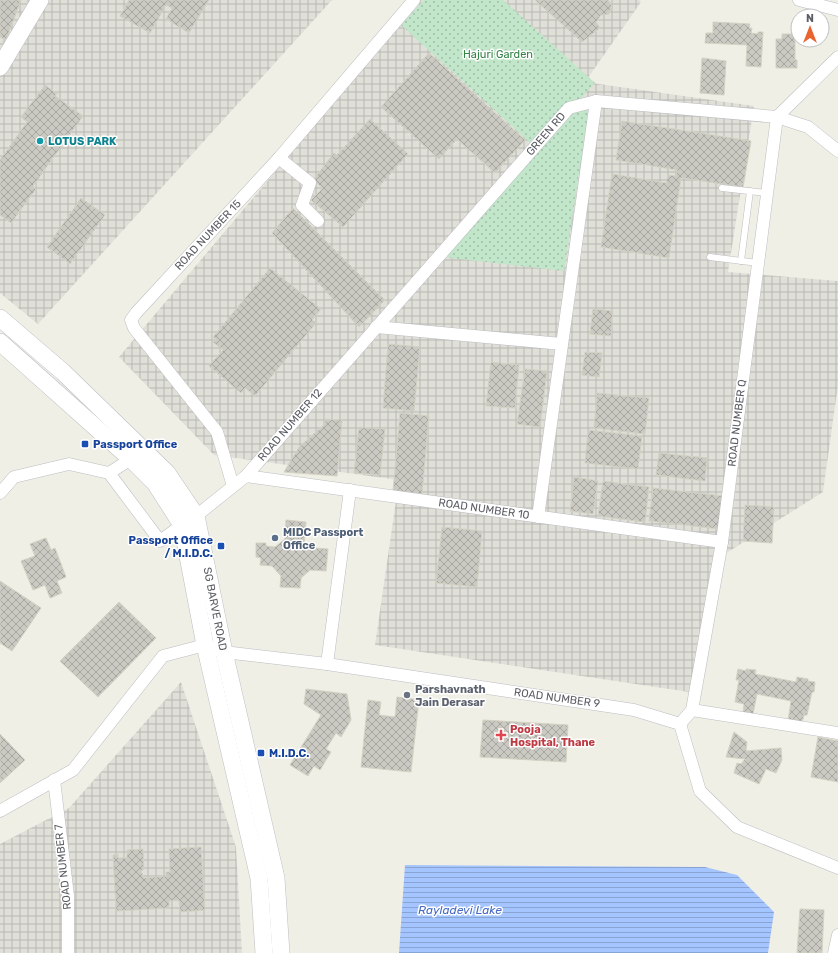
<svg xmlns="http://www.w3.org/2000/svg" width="838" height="953" font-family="Rubik,sans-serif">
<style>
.industrial{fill:url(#industrial-grid)}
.park{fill:url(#park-dots)}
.water{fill:url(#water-rules)}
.building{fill:url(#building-cross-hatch);stroke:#d4d2c3}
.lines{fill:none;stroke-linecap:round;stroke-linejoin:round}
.lane-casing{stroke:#bcbdc3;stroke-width:7}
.street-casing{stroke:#bcbdc3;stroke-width:13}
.secondary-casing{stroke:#bdbec5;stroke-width:18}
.lane{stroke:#fff;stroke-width:6}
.street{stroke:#fff;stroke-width:12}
.secondary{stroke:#fff;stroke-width:17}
.culture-dot{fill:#0f9aa8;stroke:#fff;stroke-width:1.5}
.transit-dot{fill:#1a4fb4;stroke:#fff;stroke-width:1.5}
.service-dot{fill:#5c6f8a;stroke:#fff;stroke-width:1.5}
.worship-dot{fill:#6b7280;stroke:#fff;stroke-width:1.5}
.health-dot{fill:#e0444e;stroke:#fff;stroke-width:1.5}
.labels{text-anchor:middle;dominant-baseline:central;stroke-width:3;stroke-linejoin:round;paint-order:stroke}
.park-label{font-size:11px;fill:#348448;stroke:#fff}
.street-label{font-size:11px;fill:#5c5e65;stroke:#fff}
.culture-label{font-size:11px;font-weight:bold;fill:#0d838f;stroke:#fff;text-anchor:start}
.transit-label{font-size:11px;font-weight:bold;fill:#164399;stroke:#fff;text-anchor:start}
.service-label{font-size:11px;font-weight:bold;fill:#4e5e75;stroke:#fff;text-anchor:start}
.worship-label{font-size:11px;font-weight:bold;fill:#5b616d;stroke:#fff;text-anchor:start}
.health-label{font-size:11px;font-weight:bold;fill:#be3a42;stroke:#fff;text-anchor:start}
.water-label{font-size:12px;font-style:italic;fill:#466ac4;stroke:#fff}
</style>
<defs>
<pattern id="industrial-grid" width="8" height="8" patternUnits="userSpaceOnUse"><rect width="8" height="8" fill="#e0e0d9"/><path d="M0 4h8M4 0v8" fill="none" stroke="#b9b9b4"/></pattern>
<pattern id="park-dots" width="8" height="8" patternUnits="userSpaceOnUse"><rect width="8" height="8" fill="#c1e6c9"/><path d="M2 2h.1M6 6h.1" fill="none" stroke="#a0bea7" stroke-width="1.8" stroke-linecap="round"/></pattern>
<pattern id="water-rules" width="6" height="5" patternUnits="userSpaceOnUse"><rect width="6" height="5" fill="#a4c5ff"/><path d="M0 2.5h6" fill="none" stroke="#89a3d2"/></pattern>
<pattern id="building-cross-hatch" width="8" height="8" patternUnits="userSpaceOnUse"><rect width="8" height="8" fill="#cac9c2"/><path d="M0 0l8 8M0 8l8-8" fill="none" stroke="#a7a6a1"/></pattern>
</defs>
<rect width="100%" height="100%" fill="#efefe5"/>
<g class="industrial">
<polygon points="0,0 332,0 38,324 0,293"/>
<polygon points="420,0 639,0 641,2 585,82 754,106 728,272 838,281 838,385 823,492 720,557 689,692 375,645 399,480 214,455 119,357"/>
<polygon points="181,682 236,847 242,953 0,953 0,844 69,808"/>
</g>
<g class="park">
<polygon points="424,0 503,0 595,83 535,147 401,25"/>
<polygon points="589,108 564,271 451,258 444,255 540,147 575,112"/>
</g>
<polygon class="water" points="405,865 705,867 737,875 774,912 768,953 399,953"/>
<g class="building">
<polygon points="0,0 21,0 6,40 0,37"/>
<polygon points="129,0 209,0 189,33 166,19 172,8 166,5 150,33 120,16"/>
<polygon points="535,0 608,0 612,5 609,14 601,15 596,22 600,28 582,42"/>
<polygon points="713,22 750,24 749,28 752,28 751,33 758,34 758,32 763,32 761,67 746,66 747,45 705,43 706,33 713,33"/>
<polygon points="782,34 795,34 795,60 797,60 797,68 776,68 776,39 782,39"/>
<polygon points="429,53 525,140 495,173 457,139 439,159 381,107"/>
<polygon points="702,58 726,61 724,95 700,93"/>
<polygon points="45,85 57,94 55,96 83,116 33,186 36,189 11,223 0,215 0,160 27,122 21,117"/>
<polygon points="370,119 408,154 343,227 311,200 323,188 313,180 334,153 337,155"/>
<polygon points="622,121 751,141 743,187 681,178 669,258 601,247 612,174 666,183 668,175 676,176 677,170 616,160"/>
<polygon points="81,198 105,215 70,264 47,247"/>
<polygon points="293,208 385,300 359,327 272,233"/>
<polygon points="270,268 321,309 312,320 316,323 255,396 245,388 241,393 209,366 223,350 213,342 216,339 213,337"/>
<polygon points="593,309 613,311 611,336 590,334"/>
<polygon points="388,344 420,347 414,411 383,408"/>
<polygon points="585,352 602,353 599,377 582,375"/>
<polygon points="491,362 519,365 515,408 486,406"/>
<polygon points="525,369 547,371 540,427 517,424"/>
<polygon points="597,393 649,398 645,434 594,428"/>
<polygon points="400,413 429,416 422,494 393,491"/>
<polygon points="325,419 342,420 337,476 284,472 299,447 325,424"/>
<polygon points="359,427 385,429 380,475 354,473"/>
<polygon points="588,430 642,436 638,469 585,463"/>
<polygon points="659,453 707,458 705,481 656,475"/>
<polygon points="574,477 598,481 593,514 570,511"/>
<polygon points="603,481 649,487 645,522 598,516"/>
<polygon points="653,488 723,496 720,529 649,521"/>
<polygon points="745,505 774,507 772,543 743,541"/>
<polygon points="286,520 306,522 304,547 328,549 326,571 310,570 301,578 300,588 280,587 281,576 272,566 260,565 261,558 256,557 256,543 266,543 266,546 275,547 285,539"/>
<polygon points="442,527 482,531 477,587 436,583"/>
<polygon points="46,538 51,550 55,548 66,577 57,581 62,593 50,598 45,585 33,590 21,561 35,556 30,544"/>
<polygon points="0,581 41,608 12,651 0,643"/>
<polygon points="119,602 156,638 98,697 60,661"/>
<polygon points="738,669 746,671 746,669 756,670 755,674 796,682 797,677 808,679 808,681 815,682 814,692 812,692 807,715 804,715 802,723 788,721 791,701 757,694 753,714 743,712 744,704 735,702 739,680 736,680"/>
<polygon points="306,689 347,694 351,720 341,737 336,733 326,749 331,752 320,770 314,766 308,776 290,765 321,715 304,704"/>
<polygon points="397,697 419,700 411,772 361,767 368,700 381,702 379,715 395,717"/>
<polygon points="483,720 568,725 566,762 480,757"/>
<polygon points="734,732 747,742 746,751 781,748 782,760 776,773 766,769 759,784 734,773 737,763 741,764 745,759 726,757"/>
<polygon points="0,734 25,760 0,783"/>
<polygon points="818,737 838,741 838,782 811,777"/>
<polygon points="201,847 205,910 180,912 179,900 169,901 169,908 116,911 113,855 118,854 118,858 127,858 127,850 143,849 144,869 141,871 144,878 166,876 166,872 170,872 169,849"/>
<polygon points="800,909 824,910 822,953 797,953"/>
</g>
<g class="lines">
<defs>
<g id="lane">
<polyline points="722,188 767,193"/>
<polyline points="710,257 758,263"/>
<polyline points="741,261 750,191"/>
</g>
<g id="street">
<polyline points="799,0 838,10"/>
<polyline points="279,158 310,183 302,205 318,221"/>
<polyline points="376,327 562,344"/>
<polyline points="109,473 131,459"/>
<polyline points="246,476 722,542"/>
<polyline points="233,486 217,432 134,328 131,320 136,313 279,158 414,0"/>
<polyline points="0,493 14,477 69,464 109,473 160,541 182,525"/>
<polyline points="196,516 246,476 569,108 596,101 777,117 838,57"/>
<polyline points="538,517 596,101"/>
<polyline points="327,664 350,490"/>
<polyline points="692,710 838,733"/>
<polyline points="680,724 692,710 722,542 777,117 808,127 838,151"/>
<polyline points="54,780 68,896 68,953"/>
<polyline points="0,811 73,770 163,656 205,645 224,652 327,664 634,710 680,724 700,791 737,827 838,868"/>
<polyline points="834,953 838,935"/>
</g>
<g id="secondary">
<polyline points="0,67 40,0"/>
<polyline points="0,318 63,372 167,473 196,516 224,652 276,878 281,953"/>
<polyline points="0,342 131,459 155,483 182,525 205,645 259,878 264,953"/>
</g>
</defs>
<use href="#lane" class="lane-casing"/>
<use href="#street" class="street-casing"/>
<use href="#secondary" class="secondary-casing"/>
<use href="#lane" class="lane"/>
<use href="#street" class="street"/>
<use href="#secondary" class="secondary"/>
</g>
<circle class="culture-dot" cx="40" cy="141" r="4"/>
<g class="transit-dot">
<rect x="81" y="440" width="8" height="8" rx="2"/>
<rect x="217" y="542" width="8" height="8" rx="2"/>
<rect x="257" y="749" width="8" height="8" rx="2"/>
</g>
<circle class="service-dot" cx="275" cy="538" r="4"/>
<circle class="worship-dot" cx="407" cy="695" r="4"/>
<path class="health-dot" d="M499 729h4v4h4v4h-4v4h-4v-4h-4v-4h4z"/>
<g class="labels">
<g class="park-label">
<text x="498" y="54">Hajuri Garden</text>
</g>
<g class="street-label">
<text transform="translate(546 134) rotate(-49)">GREEN RD</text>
<text transform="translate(208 235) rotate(-47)">ROAD NUMBER 15</text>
<text transform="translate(737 423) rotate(-83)">ROAD NUMBER Q</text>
<text transform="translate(290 425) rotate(-49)">ROAD NUMBER 12</text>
<text transform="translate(484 509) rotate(8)">ROAD NUMBER 10</text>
<text transform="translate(215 609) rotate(79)">SG BARVE ROAD</text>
<text transform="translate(557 698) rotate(8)">ROAD NUMBER 9</text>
<text transform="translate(63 867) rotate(-96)">ROAD NUMBER 7</text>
</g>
<g class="culture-label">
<text x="48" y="141">LOTUS PARK</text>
</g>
<g class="transit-label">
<text x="93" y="444">Passport Office</text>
<text x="213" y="540" text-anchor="end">Passport Office<tspan x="213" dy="13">/ M.I.D.C.</tspan></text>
<text x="269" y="753">M.I.D.C.</text>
</g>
<g class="service-label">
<text x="283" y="532">MIDC Passport<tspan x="283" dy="13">Office</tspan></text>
</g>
<g class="worship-label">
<text x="415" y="689">Parshavnath<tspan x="415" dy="13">Jain Derasar</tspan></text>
</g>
<g class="health-label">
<text x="510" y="729">Pooja<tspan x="510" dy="13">Hospital, Thane</tspan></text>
</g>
<g class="water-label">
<text x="460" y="910">Rayladevi Lake</text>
</g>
</g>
<g transform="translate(810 28)"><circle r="19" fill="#ffffff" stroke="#bebfc1"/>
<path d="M0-3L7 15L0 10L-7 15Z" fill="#ea6430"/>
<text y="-6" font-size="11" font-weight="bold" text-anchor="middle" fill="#5c5e65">N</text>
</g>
</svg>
